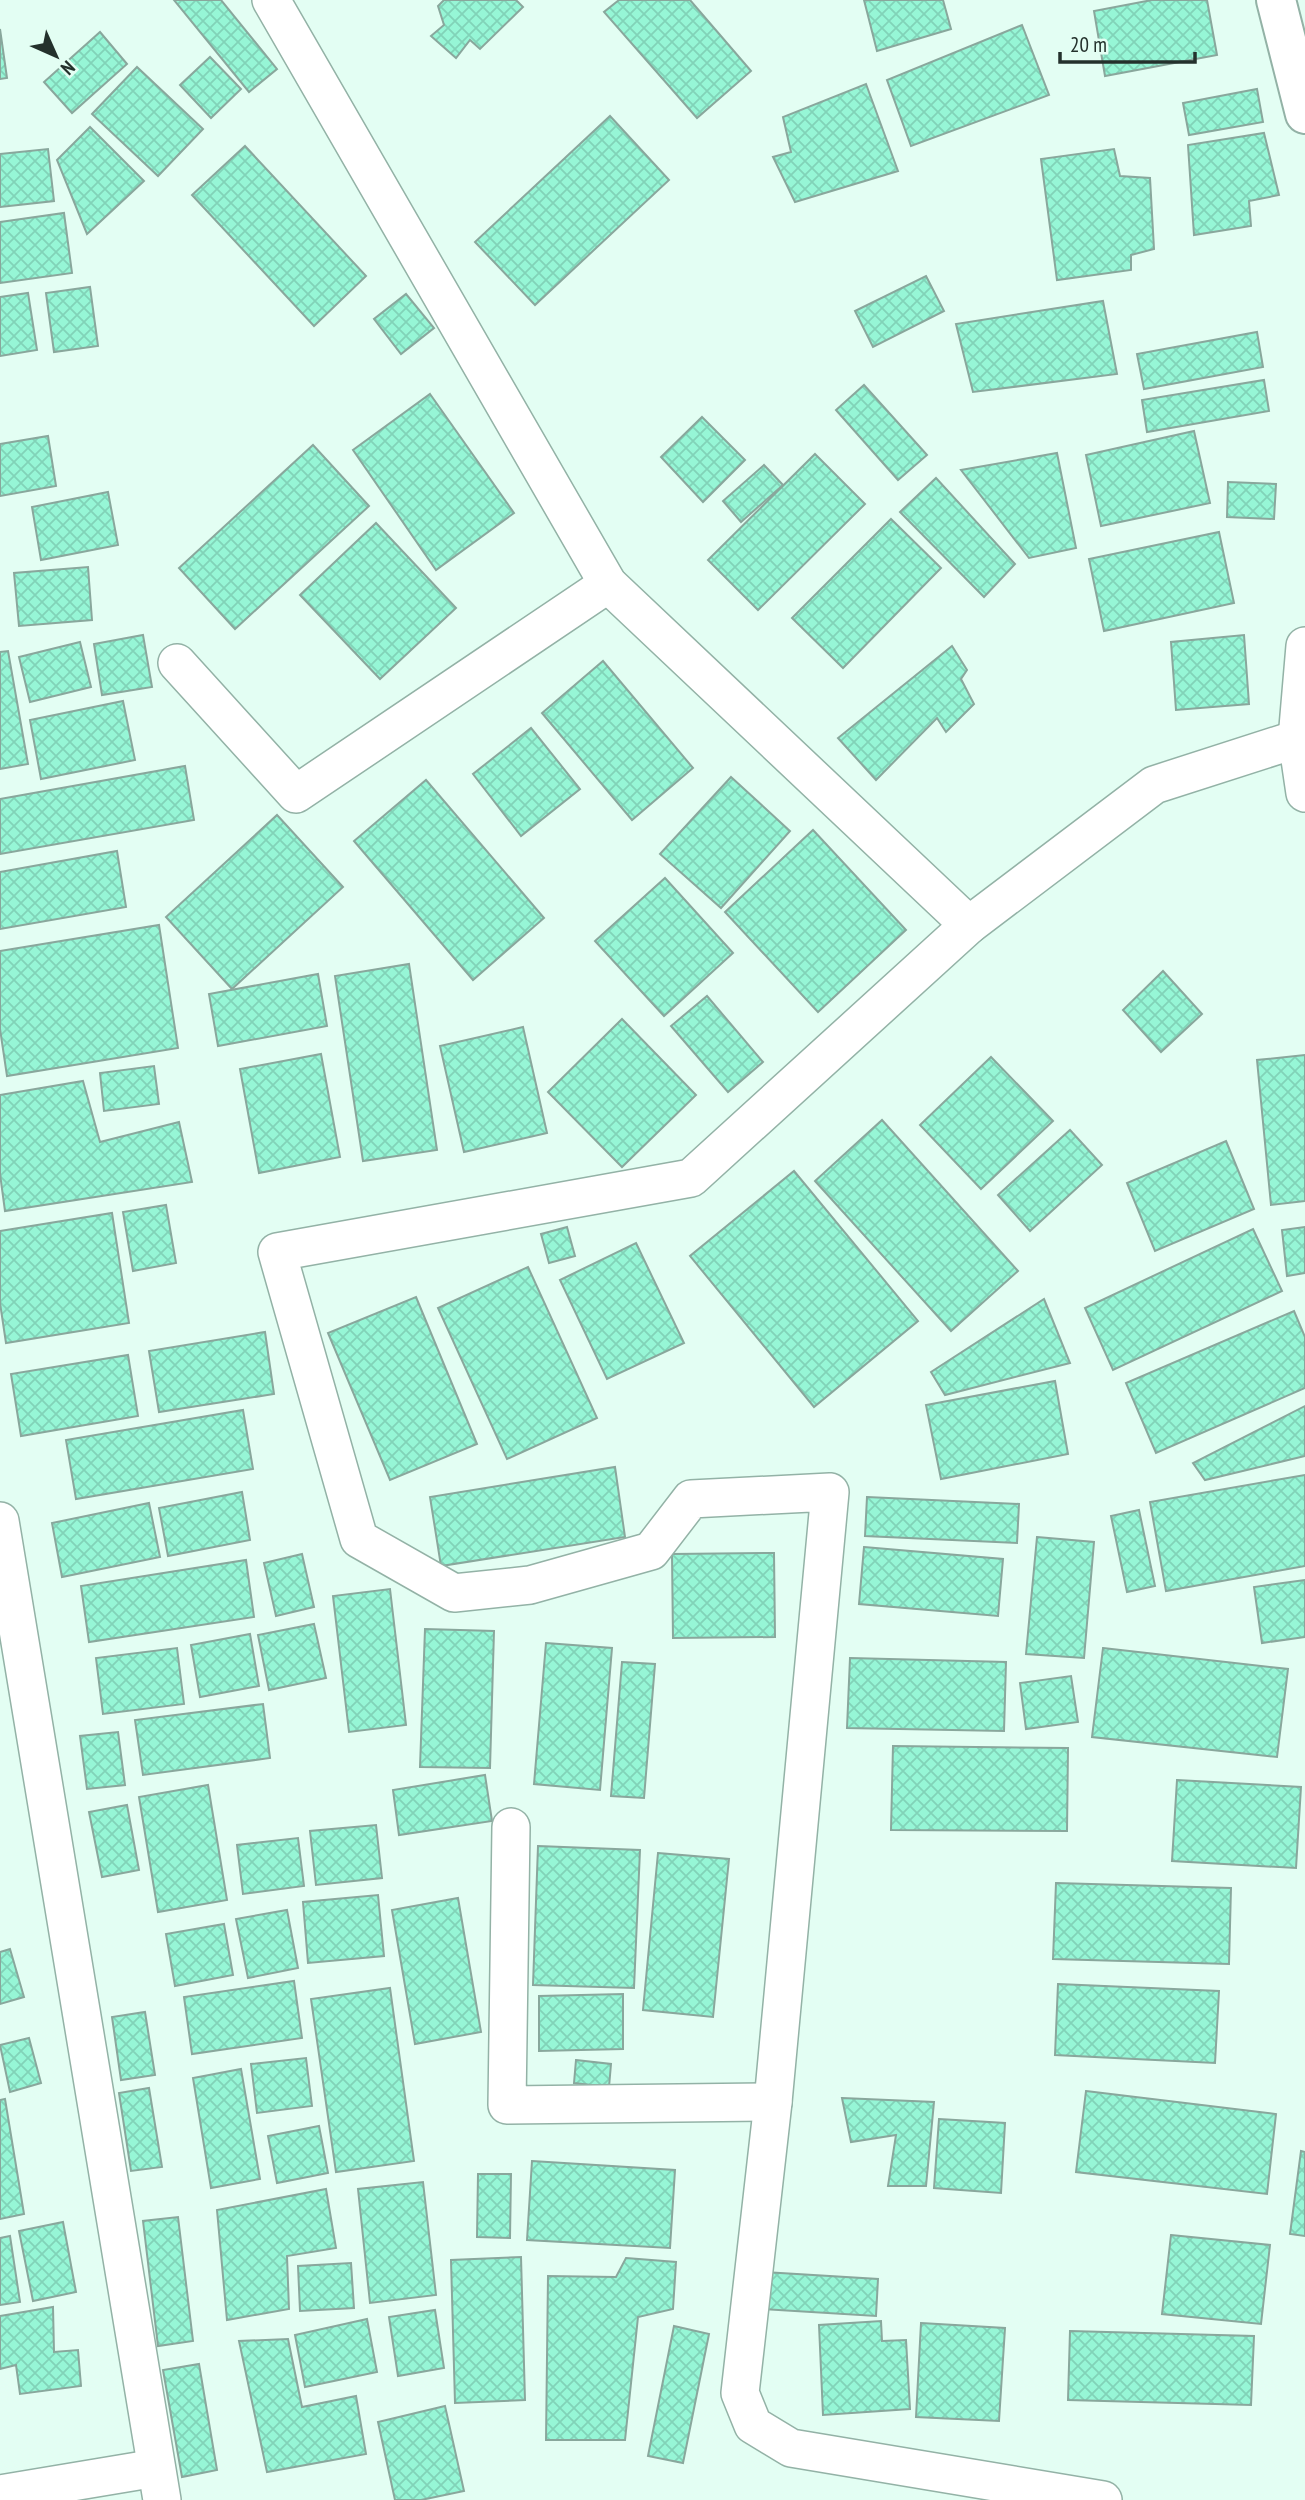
<svg xmlns="http://www.w3.org/2000/svg" width="1305" height="2500" font-family="'PT Sans Narrow',sans-serif">
<style>
.building{fill:url(#building-cross-hatch);stroke:#89a79c;stroke-width:2}
.lines{fill:none;stroke-linecap:round;stroke-linejoin:round}
.minor-casing{stroke:#93b2a6;stroke-width:40}
.tertiary-casing{stroke:#93b2a6;stroke-width:42}
.minor{stroke:#fff;stroke-width:37}
.tertiary{stroke:#fff;stroke-width:38}
</style>
<defs>
<pattern id="building-cross-hatch" width="8" height="8" patternUnits="userSpaceOnUse" patternTransform="scale(1.75)"><rect width="8" height="8" fill="#96f6d6"/><path d="M0 0l8 8M0 8l8-8" fill="none" stroke="#81d3b8"/></pattern>
</defs>
<rect width="100%" height="100%" fill="#e3fef3"/>
<g class="building">
<polygon points="174,0 221,0 277,69 249,92"/>
<polygon points="444,0 516,0 523,7 480,49 470,40 456,58 431,36 444,25 438,6"/>
<polygon points="619,0 690,0 751,71 697,118 604,12"/>
<polygon points="864,0 943,0 951,29 877,51"/>
<polygon points="1152,0 1207,0 1217,55 1105,76 1094,11"/>
<polygon points="1022,25 1049,95 911,146 887,80"/>
<polygon points="0,29 7,78 0,79"/>
<polygon points="100,32 127,64 72,113 44,82"/>
<polygon points="210,57 241,89 211,118 180,85"/>
<polygon points="137,67 203,129 158,176 92,114"/>
<polygon points="866,84 898,171 795,202 773,157 791,152 783,117"/>
<polygon points="1257,89 1263,122 1189,135 1183,103"/>
<polygon points="610,116 669,180 535,305 475,242"/>
<polygon points="90,127 144,181 87,234 57,160"/>
<polygon points="1264,133 1279,195 1249,201 1251,226 1194,235 1188,145"/>
<polygon points="245,146 366,276 314,326 192,195"/>
<polygon points="48,149 54,201 0,207 0,154"/>
<polygon points="1114,149 1120,176 1150,178 1154,249 1131,255 1131,270 1057,280 1041,159"/>
<polygon points="64,213 72,273 0,283 0,222"/>
<polygon points="926,276 944,311 873,347 855,311"/>
<polygon points="90,287 98,346 54,352 46,293"/>
<polygon points="28,293 37,350 0,356 0,297"/>
<polygon points="406,294 434,328 401,354 374,319"/>
<polygon points="1103,301 1117,374 973,392 956,324"/>
<polygon points="1257,332 1263,367 1144,389 1137,354"/>
<polygon points="1264,380 1269,411 1147,432 1142,400"/>
<polygon points="864,385 927,455 898,480 836,410"/>
<polygon points="430,394 514,513 436,570 353,450"/>
<polygon points="702,417 745,460 703,502 661,457"/>
<polygon points="1194,431 1210,503 1101,526 1086,455"/>
<polygon points="48,436 56,486 0,496 0,444"/>
<polygon points="313,445 369,506 235,629 179,568"/>
<polygon points="1057,453 1076,548 1029,558 961,470"/>
<polygon points="815,454 865,504 758,610 708,560"/>
<polygon points="764,465 783,485 741,522 723,501"/>
<polygon points="936,478 1015,564 984,597 900,512"/>
<polygon points="1228,482 1276,484 1274,519 1227,517"/>
<polygon points="108,492 118,545 41,560 32,507"/>
<polygon points="891,519 941,568 843,668 792,618"/>
<polygon points="376,523 456,608 380,679 300,595"/>
<polygon points="1219,532 1234,603 1104,631 1089,559"/>
<polygon points="88,567 92,620 19,626 14,573"/>
<polygon points="143,635 152,687 102,695 94,644"/>
<polygon points="1244,635 1249,704 1176,710 1171,642"/>
<polygon points="80,642 91,687 30,702 19,657"/>
<polygon points="952,646 967,670 961,679 974,704 946,732 937,718 876,780 838,738"/>
<polygon points="8,651 28,764 0,769 0,652"/>
<polygon points="603,661 693,768 632,820 542,713"/>
<polygon points="123,701 135,760 41,779 30,720"/>
<polygon points="531,728 580,789 521,836 473,774"/>
<polygon points="185,766 194,820 0,854 0,799"/>
<polygon points="731,777 790,831 721,908 660,854"/>
<polygon points="426,780 544,918 473,980 354,841"/>
<polygon points="277,815 343,887 232,989 166,917"/>
<polygon points="813,830 906,930 818,1012 725,912"/>
<polygon points="117,851 126,907 0,929 0,872"/>
<polygon points="665,878 733,953 664,1016 595,941"/>
<polygon points="159,925 178,1048 7,1076 0,1029 0,951"/>
<polygon points="409,964 437,1150 363,1161 335,976"/>
<polygon points="1163,971 1202,1014 1161,1052 1123,1010"/>
<polygon points="318,974 327,1026 218,1046 209,994"/>
<polygon points="707,996 763,1062 728,1092 671,1026"/>
<polygon points="622,1019 696,1095 622,1167 548,1092"/>
<polygon points="523,1027 547,1133 464,1152 440,1046"/>
<polygon points="321,1054 340,1157 259,1173 240,1069"/>
<polygon points="1305,1055 1305,1201 1271,1205 1257,1060"/>
<polygon points="991,1057 1053,1121 981,1189 920,1125"/>
<polygon points="154,1066 159,1104 104,1111 100,1073"/>
<polygon points="83,1081 100,1142 179,1122 192,1182 5,1211 0,1174 0,1095"/>
<polygon points="882,1120 1018,1271 951,1331 815,1181"/>
<polygon points="1070,1130 1102,1165 1030,1231 998,1195"/>
<polygon points="1226,1141 1254,1209 1155,1251 1127,1183"/>
<polygon points="794,1171 918,1321 814,1407 690,1256"/>
<polygon points="166,1205 176,1263 133,1271 123,1212"/>
<polygon points="112,1213 129,1323 6,1343 0,1303 0,1231"/>
<polygon points="567,1227 575,1256 549,1263 541,1234"/>
<polygon points="1305,1227 1305,1273 1287,1276 1282,1230"/>
<polygon points="1253,1229 1282,1291 1113,1370 1085,1308"/>
<polygon points="636,1243 684,1343 607,1379 560,1280"/>
<polygon points="528,1267 597,1418 507,1459 438,1308"/>
<polygon points="416,1297 477,1444 390,1480 328,1333"/>
<polygon points="1044,1299 1070,1363 945,1395 931,1372"/>
<polygon points="1294,1311 1305,1337 1305,1388 1156,1453 1126,1383"/>
<polygon points="265,1332 274,1394 159,1412 149,1351"/>
<polygon points="128,1355 138,1416 21,1436 11,1374"/>
<polygon points="1055,1381 1068,1454 941,1479 926,1405"/>
<polygon points="1305,1406 1305,1456 1205,1480 1193,1463"/>
<polygon points="243,1410 253,1469 76,1499 66,1440"/>
<polygon points="615,1467 625,1537 441,1566 430,1497"/>
<polygon points="1305,1475 1305,1566 1166,1591 1150,1502"/>
<polygon points="242,1492 250,1540 168,1556 159,1508"/>
<polygon points="867,1497 1019,1504 1017,1543 865,1536"/>
<polygon points="149,1503 160,1557 62,1577 52,1523"/>
<polygon points="1139,1510 1155,1586 1127,1592 1111,1516"/>
<polygon points="1037,1537 1094,1542 1084,1658 1026,1654"/>
<polygon points="864,1547 1003,1559 998,1616 859,1604"/>
<polygon points="774,1553 775,1637 673,1638 672,1554"/>
<polygon points="302,1554 314,1607 276,1616 264,1563"/>
<polygon points="246,1560 254,1617 89,1642 81,1586"/>
<polygon points="1305,1580 1305,1637 1262,1643 1254,1587"/>
<polygon points="390,1589 406,1725 349,1732 333,1596"/>
<polygon points="314,1624 326,1678 269,1690 258,1635"/>
<polygon points="425,1629 494,1631 490,1768 420,1767"/>
<polygon points="250,1634 259,1686 200,1697 191,1645"/>
<polygon points="546,1643 612,1648 600,1790 534,1784"/>
<polygon points="177,1648 184,1704 103,1714 96,1658"/>
<polygon points="1103,1648 1288,1669 1277,1757 1092,1737"/>
<polygon points="850,1658 1006,1662 1004,1731 847,1728"/>
<polygon points="622,1662 655,1664 644,1798 611,1796"/>
<polygon points="1071,1676 1078,1722 1026,1729 1020,1683"/>
<polygon points="263,1704 270,1758 143,1775 135,1720"/>
<polygon points="118,1732 125,1785 87,1789 80,1736"/>
<polygon points="893,1746 1068,1748 1067,1831 891,1830"/>
<polygon points="485,1775 492,1821 399,1835 393,1790"/>
<polygon points="1177,1780 1301,1787 1296,1868 1172,1861"/>
<polygon points="208,1785 227,1900 158,1912 139,1797"/>
<polygon points="127,1805 139,1870 102,1877 89,1812"/>
<polygon points="376,1825 382,1878 316,1885 310,1831"/>
<polygon points="298,1838 304,1886 243,1894 237,1845"/>
<polygon points="538,1846 640,1850 634,1988 533,1985"/>
<polygon points="658,1853 729,1859 713,2017 643,2010"/>
<polygon points="1056,1883 1231,1888 1229,1964 1053,1959"/>
<polygon points="378,1895 384,1956 308,1963 303,1902"/>
<polygon points="458,1898 481,2032 415,2044 392,1910"/>
<polygon points="287,1910 298,1968 248,1978 236,1919"/>
<polygon points="224,1924 233,1975 175,1986 166,1934"/>
<polygon points="10,1949 24,1997 0,2004 0,1952"/>
<polygon points="294,1981 302,2038 192,2054 184,1997"/>
<polygon points="1058,1984 1219,1991 1215,2063 1055,2055"/>
<polygon points="390,1988 414,2161 336,2172 311,1999"/>
<polygon points="623,1994 623,2049 539,2051 539,1996"/>
<polygon points="145,2012 155,2075 121,2080 112,2017"/>
<polygon points="29,2038 41,2083 10,2092 0,2045"/>
<polygon points="306,2058 312,2106 257,2113 251,2064"/>
<polygon points="576,2060 611,2064 609,2087 574,2083"/>
<polygon points="241,2069 260,2179 211,2188 193,2078"/>
<polygon points="149,2088 162,2167 131,2171 119,2093"/>
<polygon points="1086,2091 1276,2114 1267,2194 1076,2172"/>
<polygon points="842,2098 934,2102 926,2186 888,2186 896,2135 851,2142"/>
<polygon points="5,2099 24,2214 0,2219 0,2100"/>
<polygon points="939,2119 1005,2123 1001,2193 934,2188"/>
<polygon points="319,2126 328,2173 277,2183 268,2136"/>
<polygon points="1301,2151 1305,2152 1305,2236 1290,2234"/>
<polygon points="532,2161 675,2170 670,2248 527,2240"/>
<polygon points="478,2174 511,2174 510,2238 477,2237"/>
<polygon points="423,2182 436,2295 370,2303 358,2189"/>
<polygon points="326,2189 336,2248 287,2256 289,2309 227,2320 217,2210"/>
<polygon points="178,2217 193,2341 158,2346 143,2221"/>
<polygon points="63,2222 76,2292 33,2301 19,2231"/>
<polygon points="1171,2235 1270,2245 1261,2324 1162,2314"/>
<polygon points="10,2236 20,2302 0,2305 0,2238"/>
<polygon points="521,2257 525,2400 455,2403 451,2260"/>
<polygon points="626,2258 676,2262 673,2309 638,2317 625,2440 546,2440 548,2276 616,2277"/>
<polygon points="351,2263 354,2308 300,2311 298,2266"/>
<polygon points="764,2272 878,2279 876,2316 761,2309"/>
<polygon points="53,2307 54,2352 78,2350 81,2386 20,2394 16,2365 0,2369 0,2316"/>
<polygon points="435,2310 444,2368 398,2376 389,2317"/>
<polygon points="367,2319 377,2372 305,2387 295,2335"/>
<polygon points="881,2321 882,2341 906,2340 910,2409 823,2415 819,2325"/>
<polygon points="921,2323 1005,2328 999,2421 916,2417"/>
<polygon points="674,2326 709,2334 683,2463 648,2456"/>
<polygon points="1070,2331 1254,2336 1251,2405 1068,2400"/>
<polygon points="288,2339 302,2407 356,2396 366,2454 267,2472 239,2341"/>
<polygon points="199,2364 217,2470 182,2477 163,2370"/>
<polygon points="445,2406 464,2491 421,2500 395,2500 378,2422"/>
</g>
<g class="lines">
<defs>
<g id="minor">
<polyline points="271,0 608,584 969,925"/>
<polyline points="1305,646 1297,739 1305,793"/>
<polyline points="177,663 296,794 608,584"/>
<polyline points="0,1521 162,2500"/>
<polyline points="511,1827 507,2105 773,2102"/>
<polyline points="0,2494 156,2468"/>
<polyline points="1103,2500 791,2448 753,2425 740,2393 773,2102 830,1492 691,1499 651,1551 530,1585 454,1593 359,1539 277,1252 691,1178 969,925 1154,785 1297,739"/>
</g>
<polyline id="tertiary" points="1276,0 1305,114"/>
</defs>
<use href="#minor" class="minor-casing"/>
<use href="#tertiary" class="tertiary-casing"/>
<use href="#minor" class="minor"/>
<use href="#tertiary" class="tertiary"/>
</g>
<g transform="translate(56 56) rotate(135)" stroke="#e3fef3" stroke-width="5" paint-order="stroke">
<path d="M0-5L12 26L0 18L-12 26Z" fill="#24312c"/>
<text y="-10" font-size="19" font-weight="bold" text-anchor="middle" fill="#24312c">N</text>
</g>
<path d="M1060 52v10h135v-10" fill="none" stroke="#24312c" stroke-width="3.5"/>
<text x="1070" y="52" font-size="21" fill="#24312c" stroke="#e3fef3" stroke-width="5" paint-order="stroke">20 m</text>
</svg>
